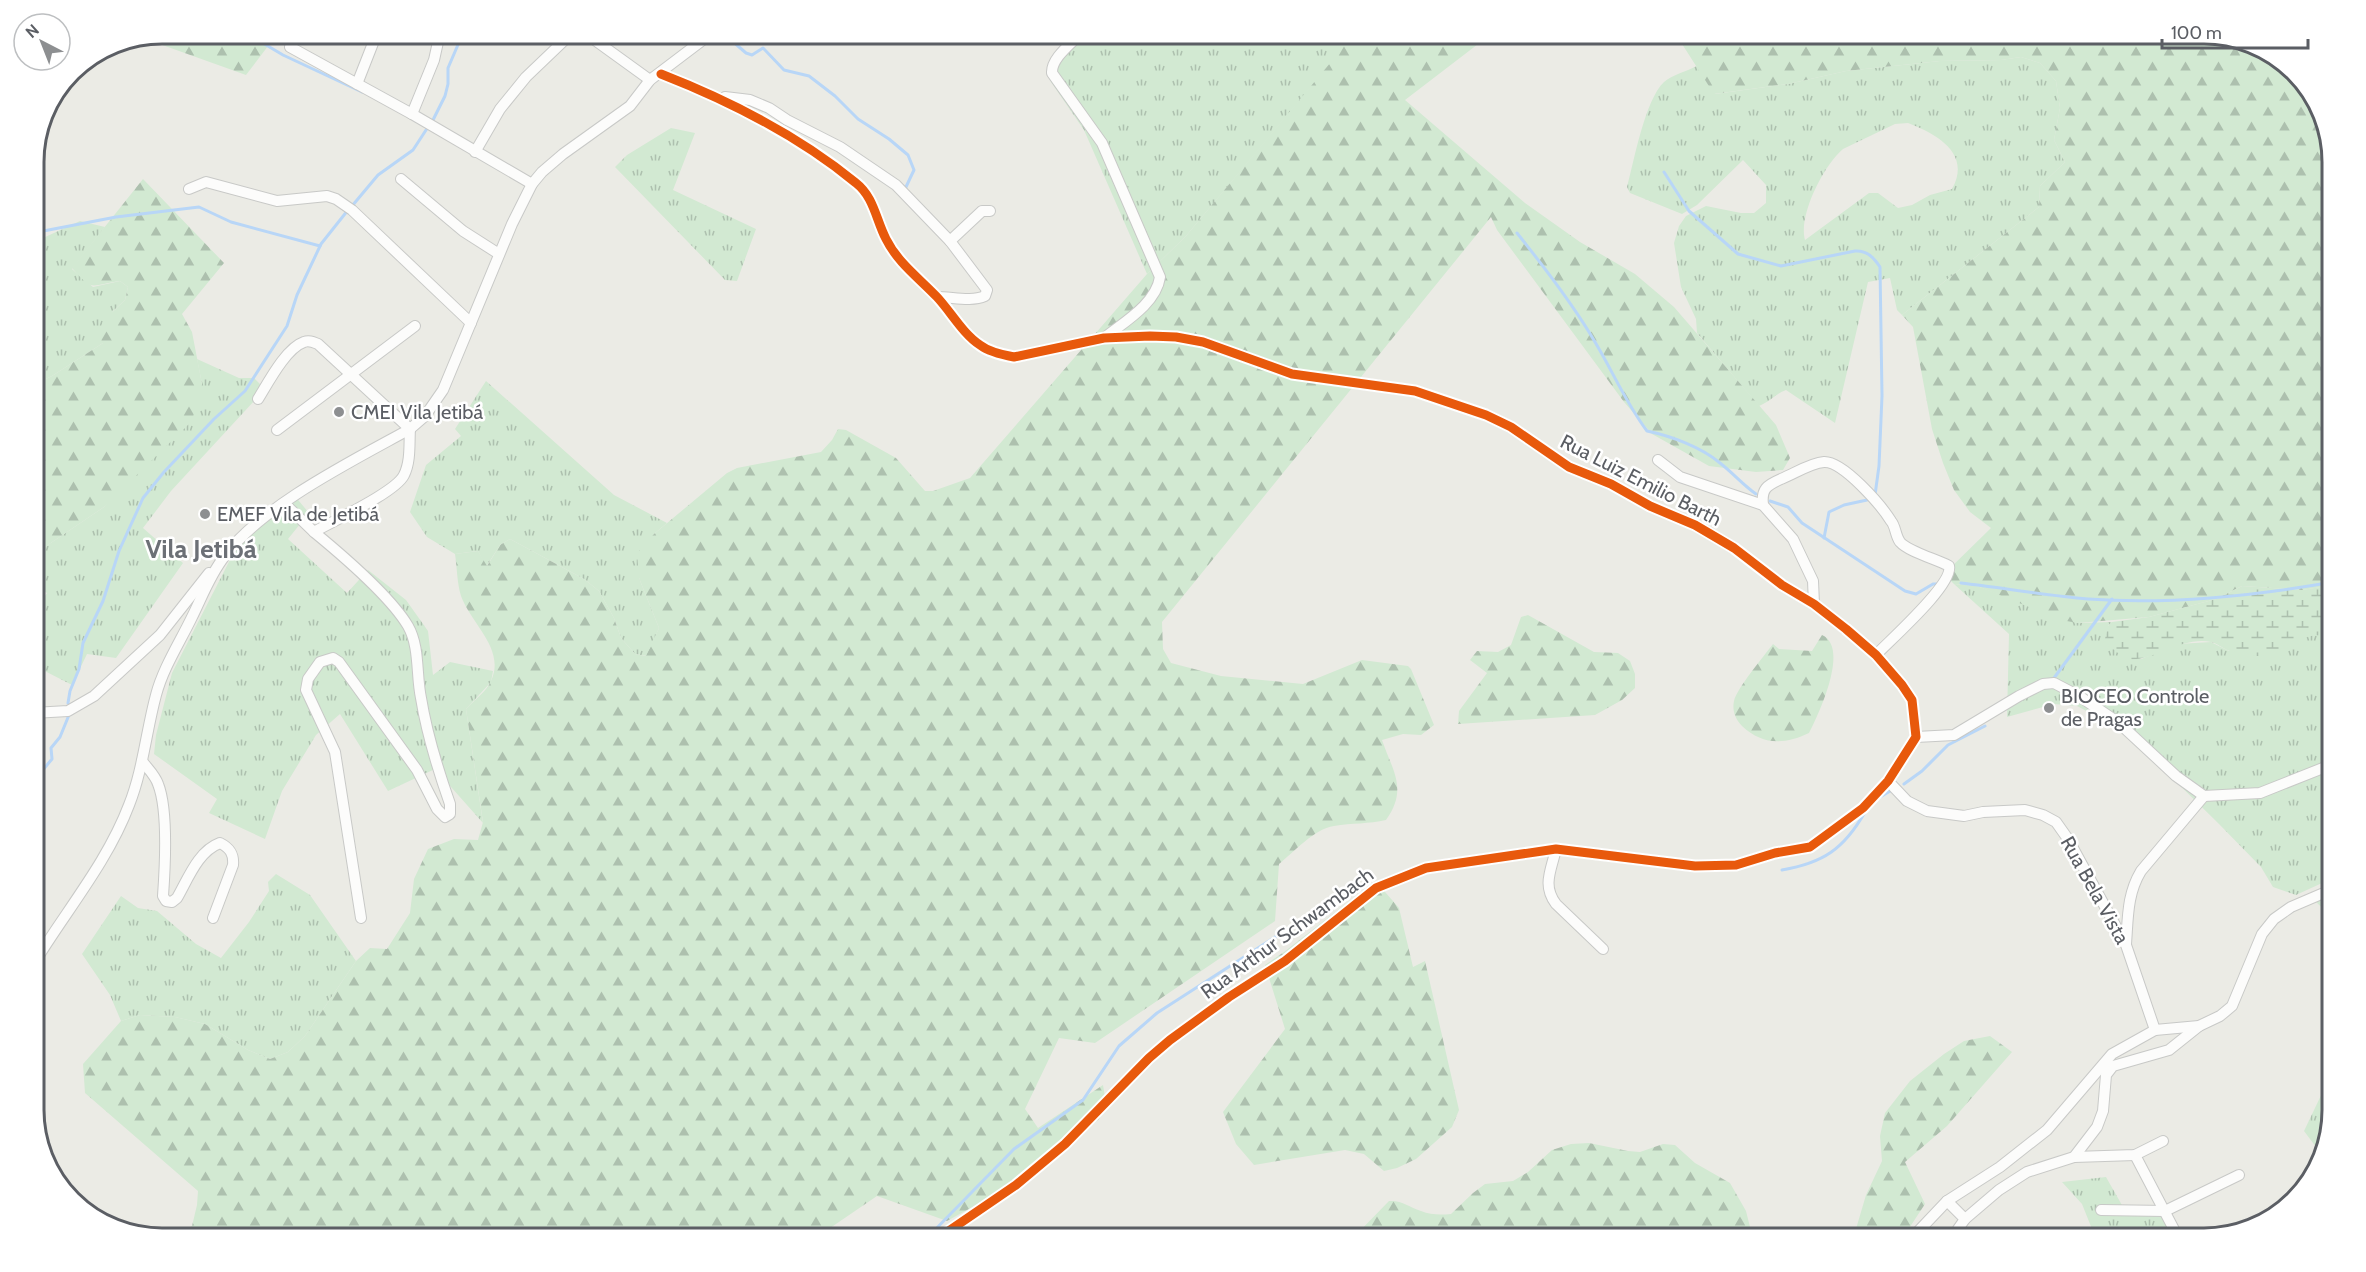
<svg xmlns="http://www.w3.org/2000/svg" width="2366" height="1272" font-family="Cabin,sans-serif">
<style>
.grass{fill:url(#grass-tufts);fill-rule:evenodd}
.forest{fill:url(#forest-firs)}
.wetland{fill:url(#wetland-marsh)}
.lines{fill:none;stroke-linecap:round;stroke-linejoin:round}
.stream{stroke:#b8d6f7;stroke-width:3}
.minor-casing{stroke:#c8c9c7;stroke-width:12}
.minor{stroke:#fcfcfb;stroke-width:10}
.cycleway-casing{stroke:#fff;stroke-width:13}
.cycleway{stroke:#e8590c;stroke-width:9}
.poi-dot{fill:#8d8f91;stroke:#fff;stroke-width:2}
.labels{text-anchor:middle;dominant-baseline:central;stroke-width:5;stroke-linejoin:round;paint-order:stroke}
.poi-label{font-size:20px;fill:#5b5e64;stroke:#fff;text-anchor:start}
.street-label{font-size:20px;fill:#5b5e64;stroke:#fff}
.district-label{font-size:26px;font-weight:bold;fill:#6c7076;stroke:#fff}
.rim{fill:none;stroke:#5b5e64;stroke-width:3}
</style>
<defs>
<pattern id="grass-tufts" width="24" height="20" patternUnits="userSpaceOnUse" patternTransform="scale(1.5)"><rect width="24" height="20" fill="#d2e9d2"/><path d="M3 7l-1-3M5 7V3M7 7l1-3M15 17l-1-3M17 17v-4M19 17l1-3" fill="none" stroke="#adc0ae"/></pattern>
<pattern id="forest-firs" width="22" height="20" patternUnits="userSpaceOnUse" patternTransform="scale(1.5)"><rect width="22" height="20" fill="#d2e9d2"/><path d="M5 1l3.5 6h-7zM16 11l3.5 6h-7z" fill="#adc0ae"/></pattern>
<pattern id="wetland-marsh" width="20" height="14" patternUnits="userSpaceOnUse" patternTransform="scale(1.5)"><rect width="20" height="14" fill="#d2e9d2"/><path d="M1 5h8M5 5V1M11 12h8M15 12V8" fill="none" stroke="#adc0ae"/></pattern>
</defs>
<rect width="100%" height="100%" fill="#ebebe5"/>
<g class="grass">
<polygon points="1078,33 1324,33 1342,50 1186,236 1147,274 1084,130 1051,82 1047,70"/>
<path d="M 2021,57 L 2040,63 L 2056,81 L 2060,108 L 2054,140 L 2065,162 L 2040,186 L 2039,207 L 1902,315 L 1897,310 L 1890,278 L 1868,282 L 1835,423 L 1786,390 C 1775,394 1770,402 1759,406 L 1697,333 L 1696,319 L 1681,287 L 1674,243 L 1679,226 L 1686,216 L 1706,206 L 1741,213 L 1754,213 L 1766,203 L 1766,185 L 1743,160 L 1697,205 L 1682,214 L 1630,193 L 1627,187 C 1634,161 1645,100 1664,82 C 1672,75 1687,71 1697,66 L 1715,94 L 1788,84 L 1846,71 L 1940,61 L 2001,60 ZM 1908,123 C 1936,134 1972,153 1952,189 L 1930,195 L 1912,205 L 1898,208 L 1878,193 L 1869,193 L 1805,240 C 1798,215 1824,165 1843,149 L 1895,124 Z"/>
<polygon points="671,128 695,133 673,190 756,229 737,281 725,280 615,167 627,155"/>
<polygon points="80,221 105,227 72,269 93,287 120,281 128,287 125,300 113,311 103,343 52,376 33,385 33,239 43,238"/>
<polygon points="197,359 239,378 254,378 260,384 255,400 171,491 143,528 183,563 116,658 87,654 72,685 33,665 33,613 47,593 33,586 33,555 104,507 202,384"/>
<polygon points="486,381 614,495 667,523 654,534 639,578 659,628 647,656 635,654 621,638 614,618 599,591 584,579 510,539 500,545 486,567 478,551 455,554 427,537 410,512 426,465 461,436 455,429"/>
<polygon points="294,495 309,513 288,539 347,593 368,570 406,600 428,631 433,675 450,662 493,671 491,682 466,709 483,823 435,769 388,791 340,714 316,735 282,791 265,839 209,813 217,799 154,754 156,735 172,673 233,554 249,535"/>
<polygon points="1954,584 1977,586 2078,623 2112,622 2108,626 2141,659 2178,644 2211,642 2229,651 2319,634 2333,638 2333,878 2296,895 2273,887 2261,867 2219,824 2159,765 2113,725 2077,706 2054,704 2007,717 2009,634"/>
<polygon points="276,874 310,895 356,961 305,1036 288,1052 270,1059 248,1050 205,1024 175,1017 140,1015 121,1021 110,995 82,954 121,896 138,908 157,911 196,944 221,958 249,922 269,891 268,882"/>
<polygon points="2333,894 2333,918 2316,902"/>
<polygon points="2325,1087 2333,1092 2333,1110 2322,1155 2304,1131"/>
<polygon points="2106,1177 2127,1214 2162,1216 2173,1239 2096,1239 2082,1204 2062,1182"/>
</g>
<g class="forest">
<polygon points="162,33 278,33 246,75 140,37"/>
<path d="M 1324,33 L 1477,33 L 1482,41 L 1405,100 L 1525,203 L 1580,242 L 1635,274 L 1674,307 L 1776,425 L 1790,458 L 1783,470 L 1756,472 L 1709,466 L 1652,434 L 1624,402 L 1497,230 L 1491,217 L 1162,622 L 1163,649 L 1171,663 L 1221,676 L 1303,684 L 1362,660 L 1408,666 L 1411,669 L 1434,725 L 1421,735 L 1403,734 L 1382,740 C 1393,772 1408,789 1386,820 C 1369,824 1352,823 1334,826 C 1314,829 1294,852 1279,864 L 1275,921 L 1095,1043 L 1059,1038 L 1025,1109 L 1038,1128 L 1103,1085 L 1106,1103 L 1099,1119 L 1065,1149 L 1007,1188 L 947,1221 L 877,1196 L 814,1239 L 162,1239 L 111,1227 L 171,1236 L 192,1226 L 197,1205 L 198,1191 L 85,1093 L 83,1064 L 121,1021 L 140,1015 L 175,1017 L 205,1024 L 248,1050 L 270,1059 L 288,1052 L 305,1036 L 356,961 L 370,948 L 387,949 L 410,913 L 414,879 L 428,849 L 454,839 L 478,840 L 483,822 L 466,709 C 473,701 487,691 491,681 C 506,649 471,624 461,596 C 457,583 457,567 455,554 L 478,551 L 487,566 L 500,545 L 510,539 L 584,579 L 599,591 L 614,618 L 621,638 L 635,654 L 646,656 L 659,628 L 639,578 L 637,553 L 654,534 L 727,473 L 737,468 L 821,452 L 832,440 L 838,429 L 846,430 L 896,458 L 925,491 L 933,491 L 970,478 L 1147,274 L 1186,236 L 1341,50 Z"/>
<polygon points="1675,33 2204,33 2230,39 2235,47 2283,66 2311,91 2333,154 2333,585 2302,590 2242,586 2216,599 2149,617 2078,623 2061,620 1977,586 1954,584 1944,574 1991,528 1970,512 1954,490 1943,463 1932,429 1913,327 1902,315 2039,207 2040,186 2065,162 2054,140 2060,108 2056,81 2040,63 2021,57 2001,60 1940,61 1846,71 1788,84 1714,94"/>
<path d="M 143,179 L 224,263 L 182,314 L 192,332 L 202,384 L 192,421 L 104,507 L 33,555 L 33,385 L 52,376 L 103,343 L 98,336 L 103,321 L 125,300 L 128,287 L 120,281 C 90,285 94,293 72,268 Z"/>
<polygon points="1528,615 1594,652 1618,653 1630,661 1635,674 1635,688 1622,700 1595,715 1458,724 1459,711 1487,673 1470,660 1477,651 1498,652 1511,645 1521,617"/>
<path d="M 1822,635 C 1850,647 1819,714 1809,733 C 1784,745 1762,745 1742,726 C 1735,719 1732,710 1734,701 C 1737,688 1764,656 1773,644 L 1779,649 L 1812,651 Z"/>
<polygon points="1370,885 1379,885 1399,908 1413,967 1425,961 1459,1110 1452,1127 1416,1159 1397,1168 1384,1171 1364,1154 1345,1150 1254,1165 1236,1144 1223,1112 1285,1029 1265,965 1284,952"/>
<polygon points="1990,1036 2012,1052 1947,1126 1905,1162 1925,1204 1902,1239 1853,1239 1866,1195 1882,1161 1880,1136 1885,1113 1910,1081 1944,1054 1964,1041"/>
<path d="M 1589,1143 L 1628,1151 L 1640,1152 L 1663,1144 L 1675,1145 L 1695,1163 L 1730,1183 L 1746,1211 L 1753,1239 L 1352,1239 L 1389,1201 C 1402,1200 1409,1207 1421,1211 C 1431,1215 1440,1215 1451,1214 L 1473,1193 L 1485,1184 L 1513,1181 L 1528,1172 L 1552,1150 L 1571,1144 Z"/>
</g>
<path class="wetland" d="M 2333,585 L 2333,638 C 2300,628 2303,647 2278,654 C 2263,658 2241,656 2227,650 C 2222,648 2217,643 2211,642 C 2182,636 2152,662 2130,659 C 2120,658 2112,647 2105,639 L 2108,626 L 2112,622 L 2149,617 L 2216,599 L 2242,586 L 2302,590 Z"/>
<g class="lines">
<g class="stream">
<polyline points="246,33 283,55 362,92"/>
<polyline points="723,33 746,53 752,55 763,48 784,70 809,76 835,96 858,119 889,139 908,155 914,170 905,189"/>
<polyline points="432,122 445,96 448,84 448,68 463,33"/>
<path d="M 1664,172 L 1689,211 L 1738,254 L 1781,266 L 1855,251 C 1867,250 1874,258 1880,267 L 1882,396 L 1879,466 L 1875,495"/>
<polyline points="352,206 378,175 413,150 428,127"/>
<polyline points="33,233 116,217 199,207 231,222 320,246"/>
<path d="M 1517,233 C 1545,268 1573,304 1595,342 C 1613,372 1626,403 1647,431 C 1671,436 1701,447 1720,463 C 1733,473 1743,485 1756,494"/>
<polyline points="1770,501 1788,507 1802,523 1905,591 1916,594 1933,584 1940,584"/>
<polyline points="1824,538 1829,512 1844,505 1867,500"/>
<path d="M 1961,583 C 2003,588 2045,595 2088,599 C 2169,605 2253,596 2333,582"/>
<polyline points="2054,678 2112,599"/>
<polyline points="68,703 70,691 79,669 83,643 103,601 119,551 143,498 164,472 214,419 245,391 287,326 297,295 321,244 348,210"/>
<polyline points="33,763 43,771"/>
<polyline points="33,782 52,759 51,748 60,737 69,715"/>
<polyline points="1904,784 1922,771 1948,745 1985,726"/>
<polyline points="1880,797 1892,790"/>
<path d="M 1782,870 C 1823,863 1844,849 1865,812"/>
<polyline points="926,1239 1014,1149 1083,1100 1119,1046 1157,1013 1289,928"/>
</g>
<defs>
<g id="minor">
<polyline points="585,33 650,80"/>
<path d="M 1081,33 C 1072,43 1051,58 1052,73 L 1102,143 L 1160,277 C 1156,304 1124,322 1104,338"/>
<polyline points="290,47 412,114 532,184"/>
<path d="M 661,74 C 730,101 799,136 856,183 C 874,197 876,220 886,239 C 898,263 919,278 937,297 C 951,312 963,334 980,345 C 989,352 1003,355 1014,357 L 1104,338 L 1150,336 L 1176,337 L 1203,342 L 1292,374 L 1415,391 L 1486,415 L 1511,427 L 1569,467 L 1611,484 L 1650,506 L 1695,525 L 1734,548 L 1782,585 L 1814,604 L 1846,629 L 1876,655 L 1902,685 L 1912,700 L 1916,737 L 1888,781 L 1863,808 L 1810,847 L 1775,853 L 1736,865 L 1695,866 L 1556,849 L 1426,868 L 1376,888 L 1285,961 L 1229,997 L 1170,1040 L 1149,1058 L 1065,1144 L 1016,1185 L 937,1239"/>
<polyline points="357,84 377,33"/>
<path d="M 725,97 L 750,100 L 769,108 L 787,120 L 840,147 L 896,185 L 950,241 L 987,290 L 985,296 C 971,302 953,297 937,297"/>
<polyline points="412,114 434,60 440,33"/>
<polyline points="475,152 500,109 526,77 572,33"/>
<polyline points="401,179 463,231 499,254"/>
<polyline points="189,189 206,182 277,201 327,196 336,199 352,210 471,323"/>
<polyline points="950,241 982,211 990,211"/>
<path d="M 258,399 C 268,383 286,348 304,342 C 309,340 313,342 318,344 L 410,429 C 409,443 411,461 404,475 C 396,492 333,521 314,532 L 284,503"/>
<polyline points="277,430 415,326"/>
<polyline points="1658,460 1680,477 1763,505 1793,539 1813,581 1814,604"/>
<path d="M 1763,505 C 1761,489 1767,485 1781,479 C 1794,474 1810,463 1824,462 C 1843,461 1881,505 1891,521 C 1896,527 1895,535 1900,542 C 1909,552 1936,559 1949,566 C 1954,584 1890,640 1876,655"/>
<path d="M 314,532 C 342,555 390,596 408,626 C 420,647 416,675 421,698 C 427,735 438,770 450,804 L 450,814 L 445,817 L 437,809 L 417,770 L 339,662 L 333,658 L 320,662 L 308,679 L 306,690 L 335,752 L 361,918"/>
<polyline points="33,713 68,711 94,696 160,635 209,573"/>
<polyline points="1916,737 1954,735 2019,696 2043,684 2054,683 2079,696 2119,723 2176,776 2204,796"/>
<path d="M 142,761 C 148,769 155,775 158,784 C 168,809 165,868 163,896 L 166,901 L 172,902 L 177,898 C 188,879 198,851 220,843 C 230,848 234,854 233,865 L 213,918"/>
<polyline points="1888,781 1907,801 1927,811 1964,816 1983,812 2025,810 2043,815 2056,822 2068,839 2126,945 2155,1030"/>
<polyline points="2204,796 2260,793 2333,764"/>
<path d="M 1556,849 C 1551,871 1542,885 1556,904 L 1603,949"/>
<path d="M 2126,944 C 2128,918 2127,894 2141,871 L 2204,796"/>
<path d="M 33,965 C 65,912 107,863 129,805 C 143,770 146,732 156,695 C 163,668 180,642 192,617 C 202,597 210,575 224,557 C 261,506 354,460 410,429 L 425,416 L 443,390 L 512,224 L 532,184 L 542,172 L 563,154 L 630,106 L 650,80 L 712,33"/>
<polyline points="2135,1155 2179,1239"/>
<polyline points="2074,1157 2135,1155 2163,1141"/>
<polyline points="1947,1201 1965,1219 1958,1229 1955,1239"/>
<polyline points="2101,1210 2165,1211 2239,1175"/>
<polyline points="1965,1219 1999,1190 2027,1172 2074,1157 2097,1127 2103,1111 2106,1075 2113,1066 2169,1050 2199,1026"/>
<polyline points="1911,1239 1947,1201 2000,1167 2047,1130 2112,1054 2155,1030 2199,1026 2220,1016 2232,1006 2262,934 2274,919 2291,907 2333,889"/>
</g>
</defs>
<use href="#minor" class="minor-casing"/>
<use href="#minor" class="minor"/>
<defs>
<path id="cycleway" d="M 661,74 C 730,101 799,136 856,183 C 874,197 876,220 886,239 C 898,263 919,278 937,297 C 951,312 963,334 980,345 C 989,352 1003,355 1014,357 L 1104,338 L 1150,336 L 1176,337 L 1203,342 L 1292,374 L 1415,391 L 1486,415 L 1511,427 L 1569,467 L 1611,484 L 1650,506 L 1695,525 L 1734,548 L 1782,585 L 1814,604 L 1846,629 L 1876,655 L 1902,685 L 1912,700 L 1916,737 L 1888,781 L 1863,808 L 1810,847 L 1775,853 L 1736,865 L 1695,866 L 1556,849 L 1426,868 L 1376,888 L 1285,961 L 1229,997 L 1170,1040 L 1149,1058 L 1065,1144 L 1016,1185 L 937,1239"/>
</defs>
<use href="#cycleway" class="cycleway-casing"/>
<use href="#cycleway" class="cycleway"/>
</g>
<g class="poi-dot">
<circle cx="339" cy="412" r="6"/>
<circle cx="205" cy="514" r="6"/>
<circle cx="2049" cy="708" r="6"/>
</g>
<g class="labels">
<g class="poi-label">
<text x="351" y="412">CMEI Vila Jetibá</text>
<text x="217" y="514">EMEF Vila de Jetibá</text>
<text x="2061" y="696">BIOCEO Controle<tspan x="2061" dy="23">de Pragas</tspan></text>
</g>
<g class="street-label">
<text transform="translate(1641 480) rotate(27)">Rua Luiz Emilio Barth</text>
<text transform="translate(2095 890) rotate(61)">Rua Bela Vista</text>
<text transform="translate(1287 933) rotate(-36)">Rua Arthur Schwambach</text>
</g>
<g class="district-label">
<text x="201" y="549">Vila Jetibá</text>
</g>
</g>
<path d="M0 0H2366V1272H0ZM162 44H2204A118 118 0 0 1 2322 162V1110A118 118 0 0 1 2204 1228H162A118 118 0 0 1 44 1110V162A118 118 0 0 1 162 44Z" fill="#fff" fill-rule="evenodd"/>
<path class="rim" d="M162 44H2204A118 118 0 0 1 2322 162V1110A118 118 0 0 1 2204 1228H162A118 118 0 0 1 44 1110V162A118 118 0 0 1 162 44Z"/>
<g transform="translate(42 42) rotate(318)"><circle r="28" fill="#ffffff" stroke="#bdbfc1" stroke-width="1.5"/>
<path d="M0-4.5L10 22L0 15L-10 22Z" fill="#8d8f91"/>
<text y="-9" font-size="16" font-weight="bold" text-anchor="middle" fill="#5b5e64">N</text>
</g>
<path d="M2162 39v9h146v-9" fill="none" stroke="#5b5e64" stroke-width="3"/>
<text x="2171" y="39" font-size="18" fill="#5b5e64" stroke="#ffffff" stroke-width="4.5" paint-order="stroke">100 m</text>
</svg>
